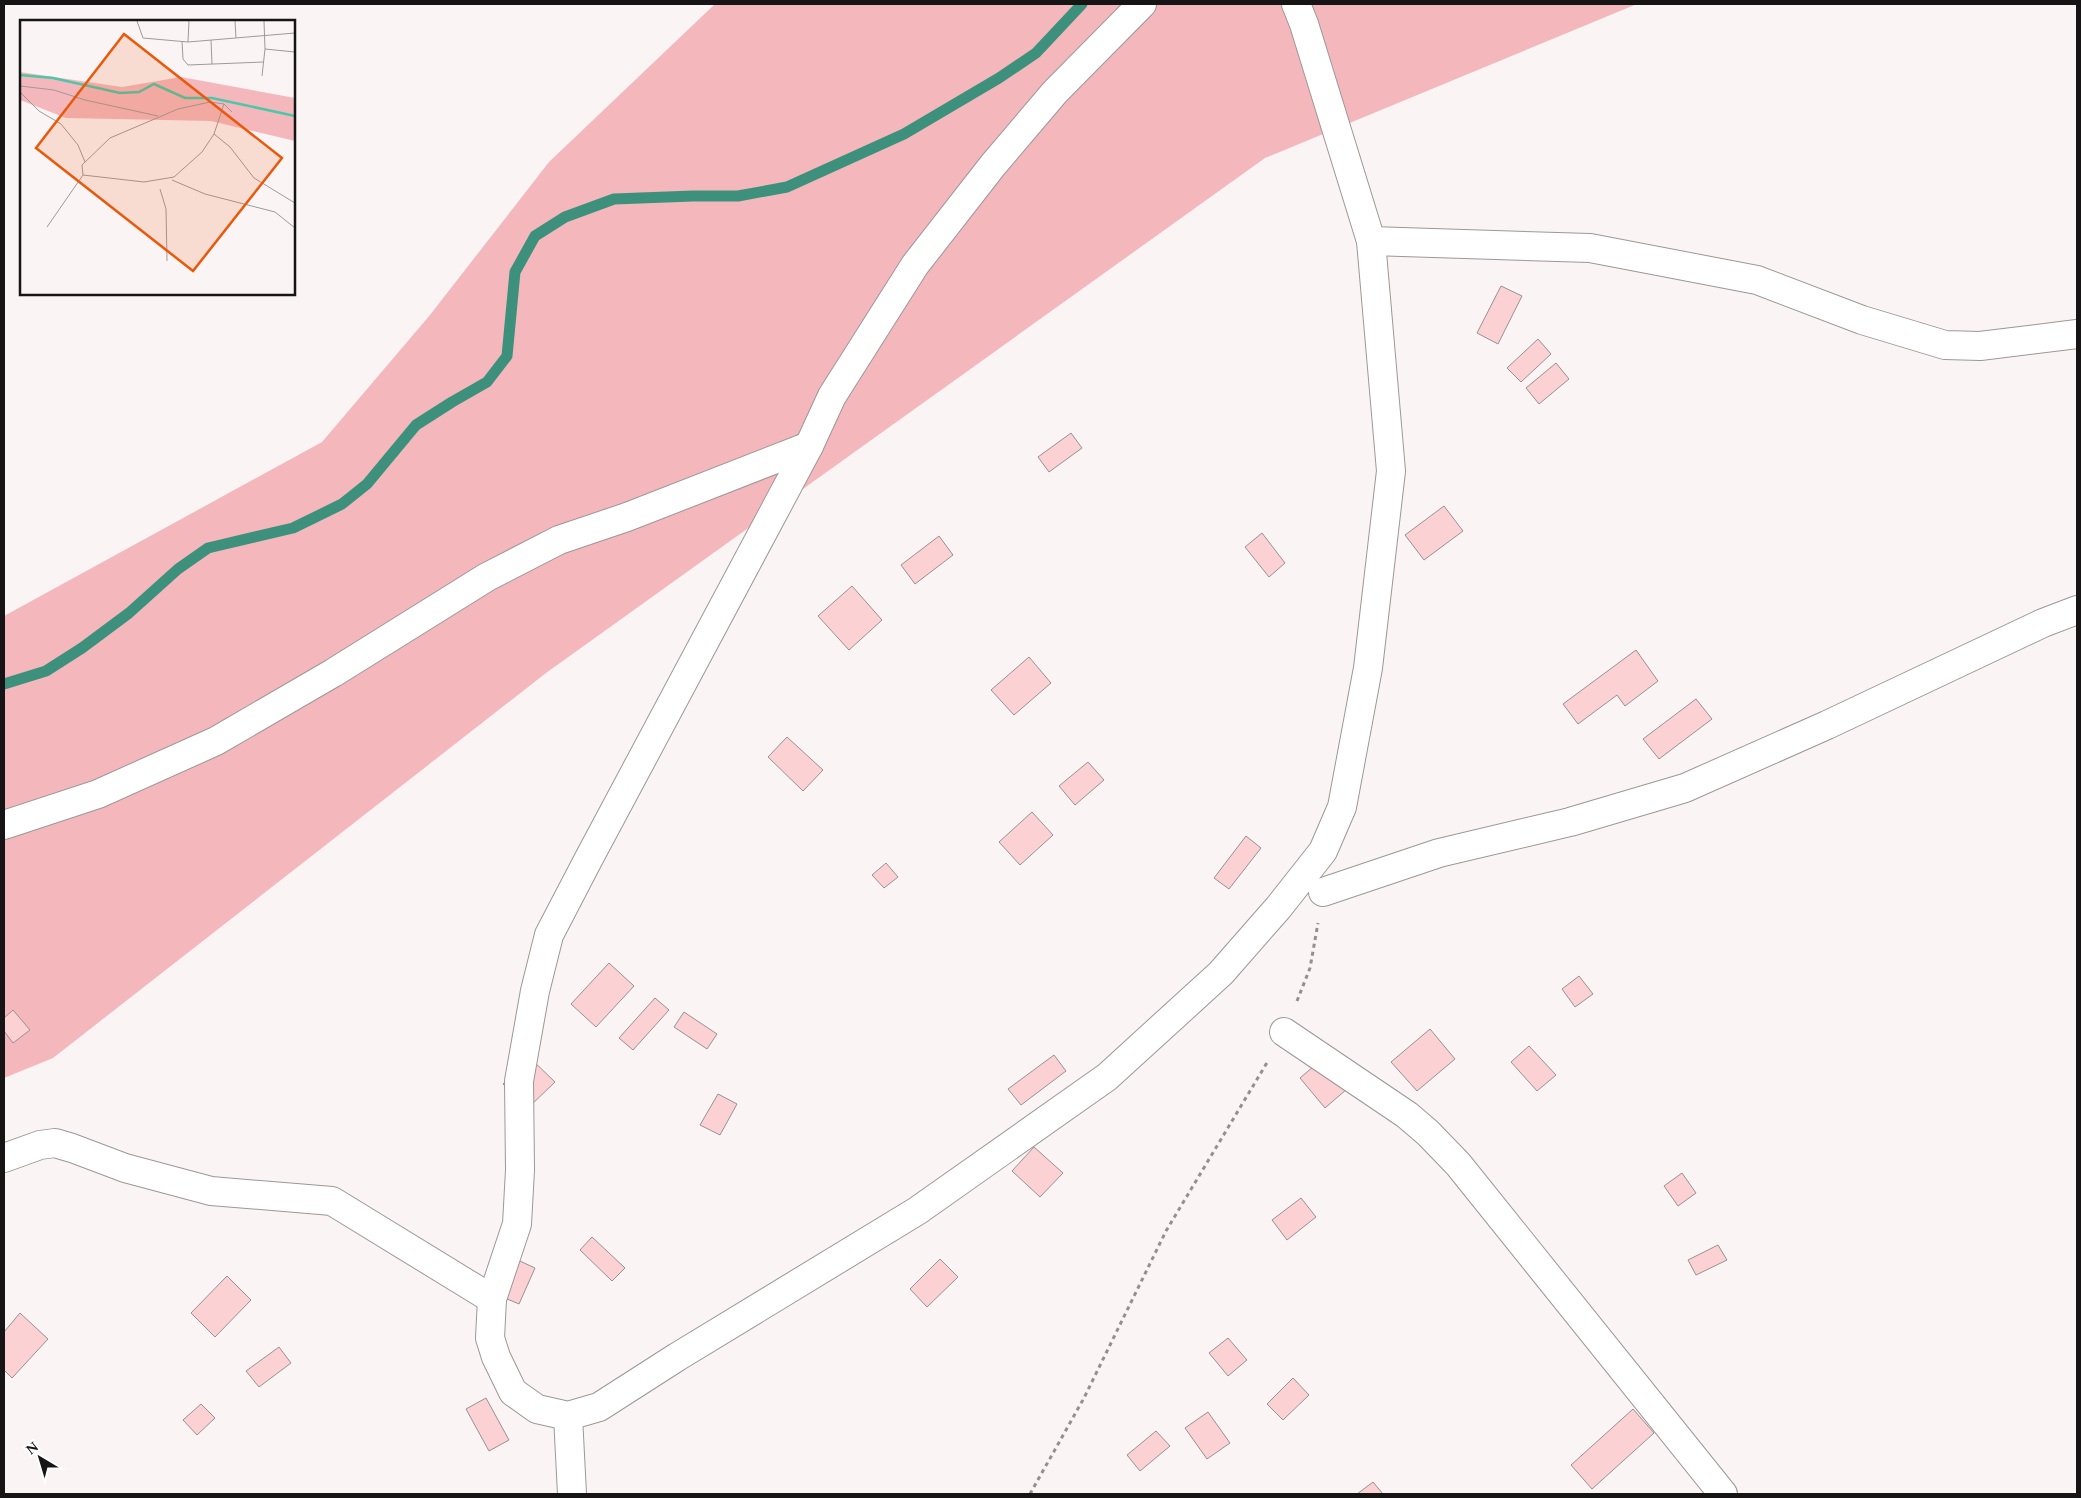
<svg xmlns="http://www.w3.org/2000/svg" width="2081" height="1498" font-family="Spectral,serif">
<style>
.green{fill:#f4b8bc}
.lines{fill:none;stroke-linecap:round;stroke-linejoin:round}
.stream{stroke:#3d917c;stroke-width:11}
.building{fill:#fbd1d4;stroke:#979191}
.minor-casing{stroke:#9d9797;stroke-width:30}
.path{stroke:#959090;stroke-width:3;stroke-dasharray:4 4;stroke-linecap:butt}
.minor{stroke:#fff;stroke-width:28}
.inset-river{fill:none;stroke:#4ec6a9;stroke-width:2.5}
.inset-road{fill:none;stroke:#9f9a9a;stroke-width:1}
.view{fill:#e8590c;fill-opacity:0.15;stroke:#e8590c;stroke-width:2.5}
.inset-edge{fill:none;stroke:#161414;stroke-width:2.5}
</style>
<rect width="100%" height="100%" fill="#fbf4f4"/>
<polygon class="green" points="715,4 1637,4 1265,158 546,673 53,1058 4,1078 4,616 322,442 430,315 549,162"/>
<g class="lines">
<polyline class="stream" points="4,684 46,671 82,648 129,613 178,569 208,548 293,528 342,504 367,484 416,425 452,402 487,382 507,356 515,272 535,236 565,217 614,199 693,196 738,196 787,187 904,134 999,78 1036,53 1082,4"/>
</g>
<g class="building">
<polygon points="1501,286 1522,296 1498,344 1477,333"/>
<polygon points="1538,339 1551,354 1521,382 1507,368"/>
<polygon points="1556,363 1569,379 1539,404 1526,388"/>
<polygon points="1071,433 1082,448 1049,472 1038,457"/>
<polygon points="1444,506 1463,531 1424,560 1405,535"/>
<polygon points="1262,533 1285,563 1269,577 1245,547"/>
<polygon points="939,536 953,555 915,584 901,565"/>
<polygon points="852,586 882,620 849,650 818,616"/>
<polygon points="1636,650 1658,681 1625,706 1617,695 1578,724 1563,704"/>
<polygon points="1029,657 1051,683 1014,715 991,690"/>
<polygon points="1696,699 1712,719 1659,759 1643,739"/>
<polygon points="787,737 823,770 803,791 768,757"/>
<polygon points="1088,762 1104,780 1075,805 1059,786"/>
<polygon points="1032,812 1053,835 1020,865 999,842"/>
<polygon points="1246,836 1261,848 1229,889 1214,878"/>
<polygon points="886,863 898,877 884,888 872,875"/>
<polygon points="609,963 634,986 596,1027 571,1004"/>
<polygon points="1579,976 1593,994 1575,1007 1562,989"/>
<polygon points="655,998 669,1010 633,1050 619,1038"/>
<polygon points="13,1010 30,1030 13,1043 4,1031 4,1018"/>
<polygon points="684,1012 717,1034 707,1049 674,1027"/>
<polygon points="1430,1029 1455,1059 1417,1091 1391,1062"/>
<polygon points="1529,1046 1556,1075 1537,1091 1511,1062"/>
<polygon points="1054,1055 1066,1071 1021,1105 1008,1089"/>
<polygon points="529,1057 555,1082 528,1108 503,1084"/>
<polygon points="1321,1060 1347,1089 1325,1108 1300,1078"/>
<polygon points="718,1094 737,1104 720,1135 700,1125"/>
<polygon points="1034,1147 1063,1173 1040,1197 1012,1171"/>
<polygon points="1682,1173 1696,1193 1678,1206 1664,1186"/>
<polygon points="1301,1198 1316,1217 1287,1240 1272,1220"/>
<polygon points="592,1237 625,1268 612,1281 580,1250"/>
<polygon points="1718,1245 1727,1260 1696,1275 1688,1260"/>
<polygon points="509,1256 535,1268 519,1304 493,1293"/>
<polygon points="940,1259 958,1277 927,1307 910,1289"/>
<polygon points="227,1276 251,1300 215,1337 191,1313"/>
<polygon points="20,1313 48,1339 12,1378 4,1370 4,1332"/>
<polygon points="1228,1338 1247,1360 1228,1376 1209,1353"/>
<polygon points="279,1347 291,1363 259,1387 246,1371"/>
<polygon points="1293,1378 1309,1395 1283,1420 1267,1404"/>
<polygon points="486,1398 509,1440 489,1451 466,1409"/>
<polygon points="201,1404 215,1418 197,1435 183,1420"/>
<polygon points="1633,1409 1654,1433 1592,1489 1571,1465"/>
<polygon points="1208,1412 1230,1443 1207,1459 1185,1428"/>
<polygon points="1156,1431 1170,1446 1140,1471 1127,1455"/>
<polygon points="1373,1482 1383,1494 1357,1494"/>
</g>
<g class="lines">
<defs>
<g id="minor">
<polyline points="1142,4 1055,92 993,165 915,265 832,396 809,446 588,860 549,935 535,991 519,1081 520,1170 517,1224 492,1299 490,1338 496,1357 513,1392 537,1409 568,1416 599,1407 677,1357 917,1211 1107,1077 1221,973 1278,908 1323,851 1342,807 1368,668 1391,471 1371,241 1304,24 1296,4"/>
<polyline points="1371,241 1590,248 1757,280 1862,320 1945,345 1980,346 2077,334"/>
<polyline points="4,825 98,794 216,741 333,673 487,577 559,540 627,517 809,446"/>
<polyline points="1323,892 1439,853 1570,822 1685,788 1827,725 2043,623 2077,610"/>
<polyline points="1284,1032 1407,1115 1428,1133 1458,1164 1723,1494"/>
<polyline points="4,1158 40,1145 55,1143 72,1148 125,1168 211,1191 332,1201 492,1299"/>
<polyline points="568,1416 572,1494"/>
</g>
</defs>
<use href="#minor" class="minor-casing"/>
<g class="path">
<polyline points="1297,1001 1310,968 1318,923"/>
<polyline points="1030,1494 1084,1398 1166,1231 1268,1061"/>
</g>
<use href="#minor" class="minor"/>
</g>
<g transform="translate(20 20)">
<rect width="275" height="275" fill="#fbf4f4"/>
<path d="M 0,52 L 102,67 L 161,57 L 275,78 L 275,121 L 191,101 L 46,98 L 0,80 Z" fill="#f4b8bc"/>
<path class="inset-river" d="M 0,55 L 33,58 L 100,73 L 119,72 L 134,64 L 165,78 L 192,78 L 275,96"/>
<path class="inset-road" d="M 117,1 L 123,18 L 168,22 L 275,13M 215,1 L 216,18M 191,20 L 192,44M 162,21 L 163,39 L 168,45 L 244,42M 168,22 L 169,1M 245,29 L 275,32M 242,56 L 245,29 L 244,1M 0,66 L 34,70 L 65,80 L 138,96M 0,72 L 19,91 L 41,104 L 58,125 L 65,142M 194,114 L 210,127 L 234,158 L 275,183M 63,155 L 124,162 L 154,157 L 182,132 L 194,114 L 204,84 L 212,92M 63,155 L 62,145 L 90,118 L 158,89 L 190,82 L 204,84M 152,160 L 185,174 L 255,192 L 275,208M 140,169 L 146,189 L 147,241M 27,207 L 63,155"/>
<path class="view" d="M 104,14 L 262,138 L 173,251 L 16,128 Z"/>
<rect width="275" height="275" class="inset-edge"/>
</g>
<rect width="2081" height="1498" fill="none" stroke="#161414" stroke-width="10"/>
<g transform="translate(40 1458) rotate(322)" stroke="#ffffff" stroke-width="4" paint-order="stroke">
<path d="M0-4L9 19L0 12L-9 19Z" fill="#161414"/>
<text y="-8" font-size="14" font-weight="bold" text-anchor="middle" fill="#161414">N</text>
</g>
</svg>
